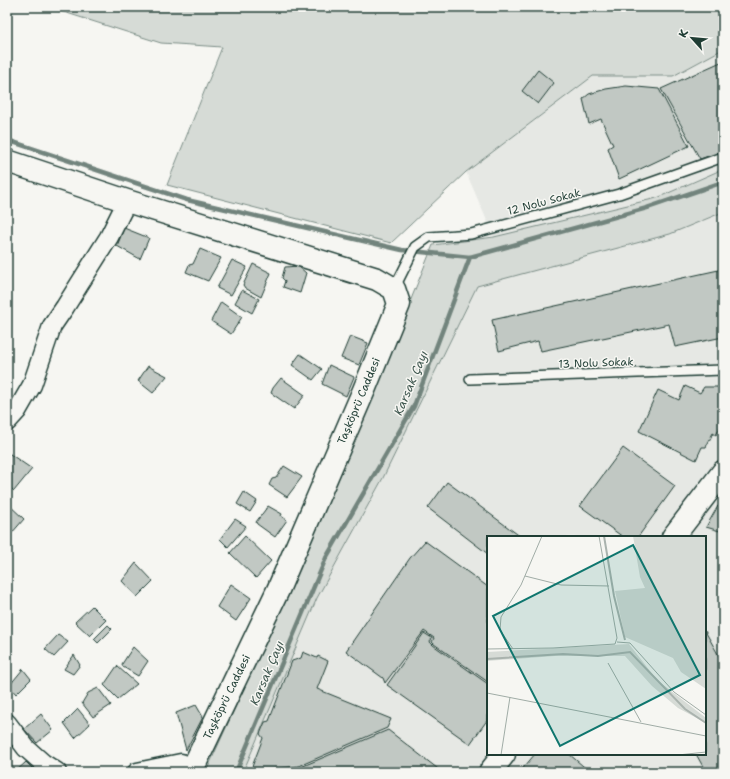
<svg xmlns="http://www.w3.org/2000/svg" width="730" height="779" font-family="'Shantell Sans',sans-serif">
<style>
.built{fill:#e6e8e4;fill-rule:evenodd}
.green{fill:#d6dbd6;stroke:#7a8c85}
.lines{fill:none;stroke-linecap:round;stroke-linejoin:round}
.stream{stroke:#72847d;stroke-width:4.5}
.building{fill:#c1c8c3;stroke:#1f3d34}
.lane-casing{stroke:#1f3d34;stroke-width:12}
.street-casing{stroke:#1f3d34;stroke-width:21}
.secondary-casing{stroke:#1f3d34;stroke-width:25}
.lane{stroke:#f6f6f2;stroke-width:9}
.street{stroke:#f6f6f2;stroke-width:18}
.secondary{stroke:#f6f6f2;stroke-width:22}
.labels{text-anchor:middle;dominant-baseline:central;stroke-width:3;stroke-linejoin:round;paint-order:stroke}
.street-label{font-size:11px;fill:#1f3d34;stroke:#f6f6f2}
.water-label{font-size:12px;font-style:italic;fill:#425a52;stroke:#f6f6f2}
.inset-river{fill:none;stroke:#aab3ae;stroke-width:2}
.inset-road{fill:none;stroke:#a0aca6;stroke-width:1}
.view{fill:#0f766e;fill-opacity:0.15;stroke:#0f766e;stroke-width:2}
.inset-edge{fill:none;stroke:#1f3d34;stroke-width:2}
</style>
<rect width="100%" height="100%" fill="#f6f6f2"/>
<filter id="ink" filterUnits="userSpaceOnUse"><feTurbulence type="fractalNoise" baseFrequency=".025" numOctaves="2"/><feDisplacementMap in="SourceGraphic" scale="8" xChannelSelector="R" yChannelSelector="G"/><feConvolveMatrix kernelMatrix="1 2 1 2 8 2 1 2 1" color-interpolation-filters="sRGB"/></filter>
<g filter="url(#ink)">
<g class="built">
<polygon points="723,49 723,169 657,198 494,237 466,172 593,76 673,76"/>
<path d="M 723,212 L 723,772 L 243,772 L 317,598 L 383,478 L 477,286 L 670,234 ZM 488,537 L 705,537 L 705,754 L 488,754 Z"/>
</g>
<g class="green">
<polygon points="48,7 723,7 723,49 673,76 593,76 466,172 391,243 167,185 222,47 161,43"/>
<polygon points="723,169 723,212 670,234 477,286 383,478 317,598 243,772 206,772 335,487 433,245 494,237 657,198"/>
</g>
<g class="lines">
<g class="stream">
<polyline points="7,140 187,200 402,250 470,257"/>
<polyline points="236,772 326,558 414,406 470,257 647,208 723,182"/>
</g>
</g>
<g class="building">
<polygon points="723,61 723,151 700,159 661,89"/>
<polygon points="538,70 554,83 538,104 522,91"/>
<polygon points="626,86 659,89 689,146 619,179 608,148 613,145 601,119 589,124 583,99 589,94 606,89"/>
<polygon points="124,228 149,238 140,259 117,246"/>
<polygon points="200,249 221,258 208,281 186,272 189,265 193,264"/>
<polygon points="232,260 247,267 231,295 217,288"/>
<polygon points="253,264 271,273 261,297 245,288 243,285"/>
<polygon points="298,266 306,273 300,293 283,287 285,281 282,278 285,267"/>
<polygon points="723,269 723,337 675,347 669,324 541,351 538,341 499,351 492,320"/>
<polygon points="242,290 259,299 252,313 235,303"/>
<polygon points="221,302 242,317 231,334 211,321"/>
<polygon points="350,336 368,343 359,365 341,358"/>
<polygon points="300,354 322,369 313,380 292,365"/>
<polygon points="329,365 354,377 346,396 322,384"/>
<polygon points="148,366 167,376 153,393 138,381"/>
<polygon points="281,378 305,395 294,409 271,393 273,388"/>
<polygon points="685,386 700,393 704,387 723,387 723,422 716,435 713,433 706,447 702,447 696,460 639,431 658,390 679,400"/>
<polygon points="623,448 675,486 638,537 623,537 580,506"/>
<polygon points="7,452 32,469 14,491 7,485"/>
<polygon points="284,466 302,477 287,497 269,485 272,479 276,478"/>
<polygon points="447,482 521,537 488,537 488,554 428,508"/>
<polygon points="244,492 257,501 250,512 237,504"/>
<polygon points="7,503 24,519 11,534 7,531"/>
<polygon points="268,506 282,514 281,516 287,520 275,537 257,524 256,522"/>
<polygon points="718,506 723,508 723,532 706,527"/>
<polygon points="235,519 246,526 228,547 220,539"/>
<polygon points="245,536 271,561 256,578 230,553"/>
<polygon points="425,541 488,587 488,682 434,644 432,642 434,638 424,631 385,683 383,678 346,651 410,558"/>
<polygon points="136,563 153,581 137,597 122,581"/>
<polygon points="231,584 251,598 236,621 217,607"/>
<polygon points="92,606 106,620 90,636 75,622"/>
<polygon points="108,625 112,629 98,643 94,639"/>
<polygon points="705,631 723,663 723,772 706,772 696,754 705,754"/>
<polygon points="424,633 432,638 430,642 433,645 488,684 488,719 470,744 387,685"/>
<polygon points="58,635 68,642 54,657 45,649"/>
<polygon points="133,647 148,661 138,676 123,667 122,664"/>
<polygon points="303,652 317,658 318,656 328,661 317,689 391,719 387,728 299,766 250,772 263,738 260,734 265,722 269,721 292,661 301,658"/>
<polygon points="74,655 80,665 73,674 64,669"/>
<polygon points="117,666 137,684 118,699 104,685"/>
<polygon points="23,669 31,679 16,694 9,686"/>
<polygon points="98,688 111,705 93,717 82,703 88,693"/>
<polygon points="196,705 203,717 186,750 176,713"/>
<polygon points="78,709 90,724 75,738 64,723"/>
<polygon points="41,714 53,730 37,743 24,729"/>
<polygon points="388,730 442,772 308,772 301,767"/>
<polygon points="535,754 569,754 590,772 520,772"/>
<polygon points="26,762 36,772 15,772"/>
</g>
<g class="lines">
<defs>
<g id="lane">
<polyline points="394,289 415,247 429,237 471,234 619,194 723,157"/>
<polyline points="470,379 723,370"/>
</g>
<g id="street">
<polyline points="7,422 17,411 32,385 52,326 65,307 109,237 127,201"/>
<polyline points="7,723 26,748 43,763 57,772"/>
<polyline points="137,772 181,763 193,768"/>
</g>
<g id="secondary">
<polyline points="7,161 127,201 377,279 394,289 399,304 364,390 278,590 191,772"/>
<polyline points="673,537 723,472"/>
<polyline points="490,772 504,754"/>
</g>
</defs>
<use href="#lane" class="lane-casing"/>
<use href="#street" class="street-casing"/>
<use href="#secondary" class="secondary-casing"/>
<use href="#lane" class="lane"/>
<use href="#street" class="street"/>
<use href="#secondary" class="secondary"/>
</g>
</g>
<g class="labels">
<g class="street-label">
<text transform="translate(544 202) rotate(-15)">12 Nolu Sokak</text>
<text transform="translate(596 363) rotate(-2)">13 Nolu Sokak</text>
<text transform="translate(359 401) rotate(-67)">Taşköprü Caddesi</text>
<text transform="translate(227 697) rotate(-64)">Taşköprü Caddesi</text>
</g>
<g class="water-label">
<text transform="translate(411 383) rotate(-67)">Karsak Çayı</text>
<text transform="translate(267 673) rotate(-67)">Karsak Çayı</text>
</g>
</g>
<g transform="translate(487 536)">
<rect width="219" height="219" fill="#f6f6f2"/>
<path d="M 146,0 L 219,0 L 219,153 L 194,136 L 186,122 L 138,101 L 128,55 L 158,52 L 153,41 ZM 142,108 L 170,144 L 219,182 L 219,187 L 191,172 L 165,150 L 138,120 L 68,120 L 0,125 L 0,116 Z" fill="#d6dbd6"/>
<path class="inset-river" d="M 117,0 L 127,60 L 138,104M 0,123 L 76,118 L 111,120 L 143,116 L 198,173 L 219,187"/>
<path class="inset-road" d="M 38,40 L 74,49 L 122,50M 130,106 L 143,107 L 187,156 L 219,179M 0,113 L 66,112 L 128,108 L 130,102 L 112,0M 26,113 L 13,94 L 14,81 L 34,49 L 55,0M 121,127 L 154,186M 0,157 L 219,200M 14,219 L 23,161M 191,219 L 219,216"/>
<path class="view" d="M 146,9 L 213,139 L 73,210 L 6,80 Z"/>
<rect width="219" height="219" class="inset-edge"/>
</g>
<rect width="730" height="779" fill="none" stroke="#f6f6f2" stroke-width="24"/>
<rect x="12" y="12" width="706" height="755" fill="none" stroke="#1f3d34" stroke-width="1.5" filter="url(#ink)"/>
<g transform="translate(692 38) rotate(297)" stroke="#f6f6f2" stroke-width="3" paint-order="stroke">
<path d="M0-3L7 15L0 10L-7 15Z" fill="#1f3d34"/>
<text y="-6" font-size="11" font-weight="bold" text-anchor="middle" fill="#1f3d34">K</text>
</g>
</svg>
